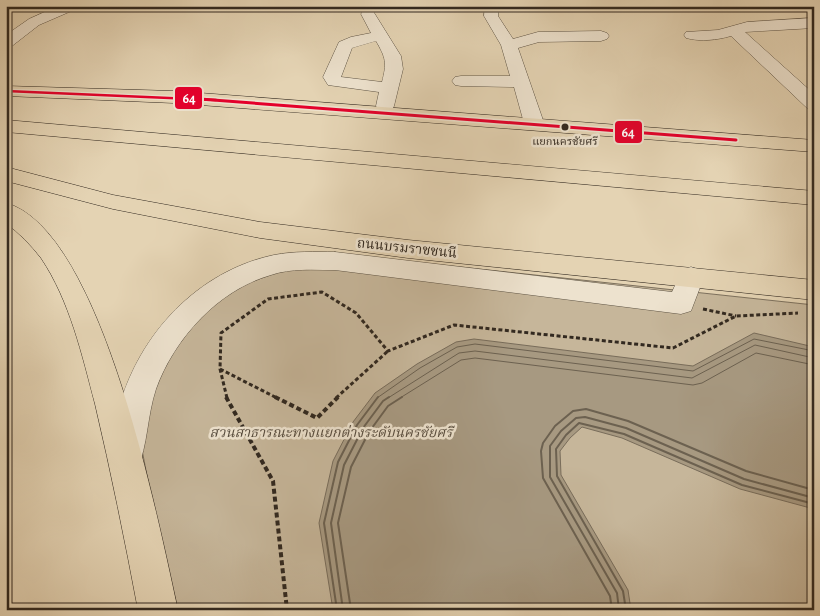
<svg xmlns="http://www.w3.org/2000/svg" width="820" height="616" font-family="Alegreya,'Noto Serif Thai',serif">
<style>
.green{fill:#c6b69a;stroke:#7c705d}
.water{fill:#a79981;stroke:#786c5a}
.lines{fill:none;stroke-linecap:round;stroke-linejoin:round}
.shore-far1{stroke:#6c6150;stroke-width:1}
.shore{stroke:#6c6150;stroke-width:2}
.minor-casing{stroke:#5e5445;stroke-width:1}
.highway-casing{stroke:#322920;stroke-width:1}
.path-far1{stroke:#322920;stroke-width:3;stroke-dasharray:4 2.5;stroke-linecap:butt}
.path{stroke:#322920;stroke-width:4;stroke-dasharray:5 3;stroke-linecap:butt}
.minor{fill:#ede2ce;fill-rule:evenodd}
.highway{fill:#e4d3b3;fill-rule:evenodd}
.bus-1-far1-casing{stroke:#ede2ce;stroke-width:5}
.bus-1-casing{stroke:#ede2ce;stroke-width:6}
.bus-1-far1{stroke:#e4002b;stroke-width:2.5}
.bus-1{stroke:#e4002b;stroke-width:3}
.bus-dot{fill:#322920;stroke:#ede2ce;stroke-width:2}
.labels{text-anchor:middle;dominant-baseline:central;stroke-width:5;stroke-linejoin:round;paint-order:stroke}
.far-bus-label{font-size:11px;fill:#322920;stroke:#ede2ce}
.street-label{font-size:14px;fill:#322920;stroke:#ede2ce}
.park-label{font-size:14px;font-style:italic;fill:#574c3e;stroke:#ede2ce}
.line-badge{stroke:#ede2ce;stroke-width:2}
.badge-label{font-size:14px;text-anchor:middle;font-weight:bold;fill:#fff}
</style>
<rect width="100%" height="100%" fill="#e4d3b3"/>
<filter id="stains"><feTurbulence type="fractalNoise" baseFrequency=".004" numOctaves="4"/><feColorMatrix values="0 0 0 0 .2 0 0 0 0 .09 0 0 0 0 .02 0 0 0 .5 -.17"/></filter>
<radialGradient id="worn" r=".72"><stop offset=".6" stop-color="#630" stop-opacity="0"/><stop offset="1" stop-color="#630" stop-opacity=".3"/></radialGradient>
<polygon class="green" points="330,253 814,305 814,610 173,610 138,429 145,381 199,301"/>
<polygon class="water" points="754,333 814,347 814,509 740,489 622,438 582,427 570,438 560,451 561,475 628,590 631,610 333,610 319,523 333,461 353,422 375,393 417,364 456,342 474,339 693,366"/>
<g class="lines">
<g class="shore-far1">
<polyline points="377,398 420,368 457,347 475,344 693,371 754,339 814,351"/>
<polyline points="388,398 459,353 475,351 692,378 755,345 814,358"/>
<polyline points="400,398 461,360 475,358 693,385 702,383 756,353 814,365"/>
</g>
<g class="shore">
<polyline points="337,610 324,523 338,462 357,425 378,397"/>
<polyline points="343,610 331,523 344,465 363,428 383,401 389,397"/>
<polyline points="351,610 338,523 351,467 369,432 388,406 402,397"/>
<polyline points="612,610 610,596 543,478 541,451 543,443 555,426 573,411 586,409 628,421 746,471 814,490"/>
<polyline points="619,610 617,593 550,477 550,446 561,431 576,418 585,417 626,428 744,479 814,498"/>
<polyline points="626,610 623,591 557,476 556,449 566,435 579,423 624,434 742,485 814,504"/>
</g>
<defs>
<g id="minor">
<polygon points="58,6 78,6 76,9 39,25 12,46 6,48 6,35 29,19"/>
<polygon points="485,6 499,6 498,16 513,39 538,32 601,31 607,33 609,36 607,39 601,41 539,42 518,48 544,123 541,127 534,129 527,127 524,123 514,87 461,86 455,85 452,81 455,77 461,76 510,76 501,45 484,16"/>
<path d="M 368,10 L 373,11 L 401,56 L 403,69 L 394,106 L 392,110 L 385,112 L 378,110 L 376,106 L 379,92 L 328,85 L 323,77 L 339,42 L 351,37 L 371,33 L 361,14 L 363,11 ZM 376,41 C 386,58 387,63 382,82 L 341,77 L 352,48 Z"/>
<path d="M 814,18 L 814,28 L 745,32 L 814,94 L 814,110 L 807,108 L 731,36 C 717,40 701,42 686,38 L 684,35 L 686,32 L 718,30 L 747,22 Z"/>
<path d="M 335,252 L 672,292 L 682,270 L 691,267 L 700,270 L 704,277 L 691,311 L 681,314 L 335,270 C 314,270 291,268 271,275 C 218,290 174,339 156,389 C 147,416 148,445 137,470 L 125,475 L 113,470 C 112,467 109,463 108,460 C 107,452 117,418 119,408 C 139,334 198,271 274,255 C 294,251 315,252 335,252 Z"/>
</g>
<g id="highway">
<polygon points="6,86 174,91 814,140 814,152 174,103 6,96"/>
<polygon points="6,120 814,191 814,205 6,132"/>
<polygon points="6,167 113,195 260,222 408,240 814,280 814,300 408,258 260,238 113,209 6,181"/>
<path d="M 6,203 C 102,229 158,521 178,610 L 138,610 C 125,541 111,472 95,404 C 82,355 70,301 41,258 C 31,245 19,233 6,223 Z"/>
</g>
</defs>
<use href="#minor" class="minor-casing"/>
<use href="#highway" class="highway-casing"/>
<g class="path-far1">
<polyline points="703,309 736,316"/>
<polyline points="220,369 277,398"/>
<polyline points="227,398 220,369 221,333 268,299 322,292 356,313 388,351 454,325 673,348 736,316 798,313"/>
<polyline points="336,398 388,351"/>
</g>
<g class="path">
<polyline points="226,397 273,481 287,610"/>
<polyline points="275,397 317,418 338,397"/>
</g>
<use href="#minor" class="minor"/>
<use href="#highway" class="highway"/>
<defs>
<polyline id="bus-1-far1" points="6,91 216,100"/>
<polyline id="bus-1" points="200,99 736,140"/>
</defs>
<use href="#bus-1-far1" class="bus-1-far1-casing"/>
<use href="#bus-1" class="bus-1-casing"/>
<use href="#bus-1-far1" class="bus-1-far1"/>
<use href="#bus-1" class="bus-1"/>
</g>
<circle class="bus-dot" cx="565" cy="127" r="4.5"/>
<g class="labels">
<g class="far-bus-label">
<text x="565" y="141">แยกนครชัยศรี</text>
</g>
<g class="street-label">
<text transform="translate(407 248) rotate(6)">ถนนบรมราชชนนี</text>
</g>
<g class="park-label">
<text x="331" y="432">สวนสาธารณะทางแยกต่างระดับนครชัยศรี</text>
</g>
</g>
<g class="line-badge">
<rect x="174" y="86" width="29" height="24" rx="5" fill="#e4002b"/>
<rect x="614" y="120" width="29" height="24" rx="5" fill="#e4002b"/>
</g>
<g class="badge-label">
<text x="189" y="103">64</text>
<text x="628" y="137">64</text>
</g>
<rect width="820" height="616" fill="none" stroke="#e4d3b3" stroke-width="25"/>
<rect x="8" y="8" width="805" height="601" fill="none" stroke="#322920" stroke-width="2.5"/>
<rect x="12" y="12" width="795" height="591" fill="none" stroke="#322920"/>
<rect width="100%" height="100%" filter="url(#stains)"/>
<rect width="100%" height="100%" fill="url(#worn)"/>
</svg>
